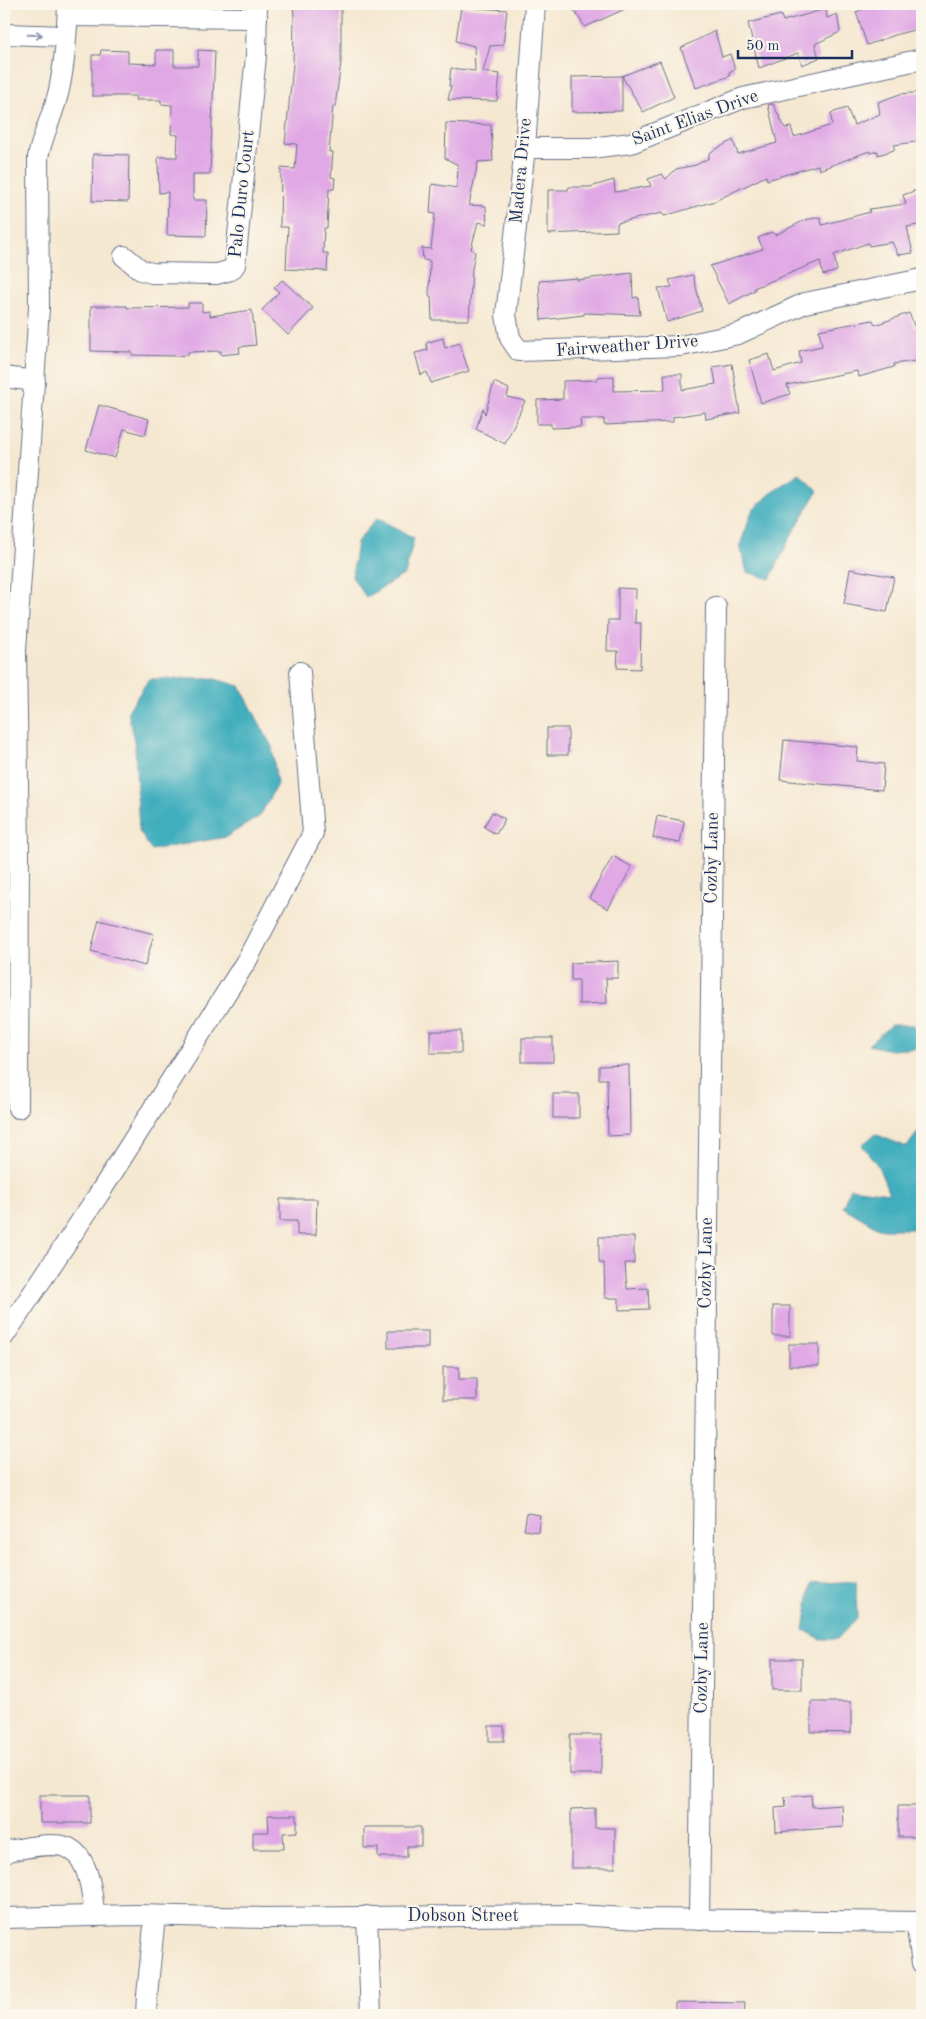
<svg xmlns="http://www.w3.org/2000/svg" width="926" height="2019" font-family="'Old Standard TT',serif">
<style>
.water{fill:#40aebd;stroke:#2e6e8e}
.building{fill:#e0a8e5}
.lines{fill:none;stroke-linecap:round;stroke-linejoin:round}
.minor-casing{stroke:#677086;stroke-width:22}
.minor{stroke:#fff;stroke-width:20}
.oneway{stroke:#8d97ae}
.labels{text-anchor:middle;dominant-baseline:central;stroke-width:4;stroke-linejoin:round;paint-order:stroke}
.street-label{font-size:18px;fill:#1b2f5e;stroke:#fbf7ec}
</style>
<rect width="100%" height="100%" fill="#fbf7ec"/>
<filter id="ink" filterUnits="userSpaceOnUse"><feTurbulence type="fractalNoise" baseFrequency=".02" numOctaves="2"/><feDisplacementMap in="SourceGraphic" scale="10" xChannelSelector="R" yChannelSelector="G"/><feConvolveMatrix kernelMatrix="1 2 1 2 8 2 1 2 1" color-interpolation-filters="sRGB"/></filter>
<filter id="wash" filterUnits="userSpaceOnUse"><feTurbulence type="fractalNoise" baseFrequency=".0096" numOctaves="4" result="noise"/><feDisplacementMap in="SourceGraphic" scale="20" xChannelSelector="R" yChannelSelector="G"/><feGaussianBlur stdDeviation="1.12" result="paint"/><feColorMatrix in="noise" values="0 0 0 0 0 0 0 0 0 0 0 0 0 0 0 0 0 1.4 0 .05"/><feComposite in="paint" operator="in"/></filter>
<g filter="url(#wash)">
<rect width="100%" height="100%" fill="#f5e8d1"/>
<g class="water">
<polygon points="800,474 818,491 792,534 770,579 747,572 740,545 752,511 777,488"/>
<polygon points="377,518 414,538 405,574 366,597 352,577 357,542"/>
<polygon points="149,679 215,679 240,686 272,747 277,784 260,816 226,837 151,850 139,831 135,745 128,711"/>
<polygon points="891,1025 914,1025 922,1048 891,1050 868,1045"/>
<polygon points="922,1126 922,1229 880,1229 843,1207 850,1188 889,1193 878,1166 862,1145 875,1134 907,1147"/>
<polygon points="856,1581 857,1618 837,1639 821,1639 804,1630 811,1584"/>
</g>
<g id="blocks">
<g class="building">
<polygon points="293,4 341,4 341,62 335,107 333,106 329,152 333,152 331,177 335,178 334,189 329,189 327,228 324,228 323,253 328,253 327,271 286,269 288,227 280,227 281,168 295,169 297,144 285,143 293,65 294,18"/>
<polygon points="570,4 636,4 585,27"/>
<polygon points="877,4 922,4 922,28 898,34 867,45 856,12"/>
<polygon points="461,7 507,10 503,45 490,46 483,72 500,74 497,101 448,100 451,86 449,86 451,68 475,71 474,46 456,41"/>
<polygon points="826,9 827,18 837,14 840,32 815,44 819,58 802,65 798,53 759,68 748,23 781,15 783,21"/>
<polygon points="715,31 722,57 730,54 735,69 729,72 730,76 696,88 681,48"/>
<polygon points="101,50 128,51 128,63 156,64 156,50 174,50 174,66 198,66 198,50 215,51 210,174 193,174 193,200 207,200 206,236 167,235 168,192 159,193 158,157 177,157 178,135 171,134 172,105 161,104 161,100 135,100 136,96 92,96 92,55 100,55"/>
<polygon points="660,61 674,97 643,112 622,76"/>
<polygon points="622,76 622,111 572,112 572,77"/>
<polygon points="922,92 922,141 894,145 894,150 878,155 878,151 870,153 869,151 819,170 818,165 767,180 766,176 715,201 664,216 662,213 617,223 617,231 548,234 548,190 568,190 569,187 590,187 614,180 615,192 651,186 648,179 662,174 666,179 676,169 696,165 709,158 709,153 733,140 738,154 777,143 768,105 773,104 785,128 791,127 794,137 832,125 831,113 847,108 854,125 880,114 878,102 900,94"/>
<polygon points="446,123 491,125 493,161 478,162 469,205 486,206 487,224 478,222 471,249 475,252 472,269 469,320 432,320 431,296 429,296 430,261 423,260 422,248 431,249 435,214 430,213 432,184 457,188 458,165 445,158"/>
<polygon points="93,154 129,155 128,202 92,201"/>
<polygon points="917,190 919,196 922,194 922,224 907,227 913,253 898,255 892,242 869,246 868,243 834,255 837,271 823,275 820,261 754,288 755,290 729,304 710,266 763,249 758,238 772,232 775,235 805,220 820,217 822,225 870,212 869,209 906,204 903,195"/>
<polygon points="632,273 633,298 638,297 640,315 584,313 584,315 541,320 539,281 577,278 577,280"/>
<polygon points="693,275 702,311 667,322 658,288 672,287 669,280"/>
<polygon points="282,280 313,308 288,335 262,310 279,292 274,288"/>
<polygon points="188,303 202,303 202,312 210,311 210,316 252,310 256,345 239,347 240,353 221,355 221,351 188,352 188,355 174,356 132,355 132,352 91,351 91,306 127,306 127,308 188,307"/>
<polygon points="909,313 915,328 922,325 922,360 894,364 894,367 859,377 857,371 787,385 790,394 761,403 749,360 769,354 774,371 801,363 799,351 822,346 819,330 873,320 875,325"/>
<polygon points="443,338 445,348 459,343 469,371 431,383 427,372 421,375 415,353 428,350 426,343"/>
<polygon points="732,364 740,413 706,419 705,412 673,417 673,422 604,425 604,419 580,419 581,427 551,428 551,424 537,424 537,400 563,399 563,381 597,380 597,377 614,376 614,391 665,390 664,374 682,374 682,390 716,384 713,367"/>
<polygon points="494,382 509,389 507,397 525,401 505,444 476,429 483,408 485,414"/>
<polygon points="99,405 149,419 145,435 124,429 115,458 86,450"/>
<polygon points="850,569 894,577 887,612 844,604"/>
<polygon points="618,588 636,589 635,623 641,623 640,669 617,668 618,651 607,651 608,620 618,620"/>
<rect x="547" y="728" width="21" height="27"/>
<polygon points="784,740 858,747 857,761 884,764 882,790 780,780"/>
<polygon points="492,812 505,819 496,834 484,827"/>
<polygon points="657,816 684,821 680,843 653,838"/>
<polygon points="613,856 632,867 608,909 589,898"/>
<polygon points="99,920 154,934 145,966 91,951"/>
<polygon points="618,961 618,978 606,978 607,1003 579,1004 579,980 571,980 571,963"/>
<rect x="430" y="1031" width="31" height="22"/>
<rect x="522" y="1038" width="31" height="24"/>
<polygon points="629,1065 630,1135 608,1136 607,1079 599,1079 599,1066"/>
<rect x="553" y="1094" width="26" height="24"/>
<polygon points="280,1199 317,1199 316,1235 297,1235 297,1221 280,1221"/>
<polygon points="599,1237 634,1237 634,1263 625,1263 627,1289 648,1288 649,1309 619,1310 619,1298 605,1298 604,1263 599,1263"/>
<rect x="773" y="1306" width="17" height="30"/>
<rect x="388" y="1331" width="40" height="17"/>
<rect x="789" y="1344" width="30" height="22"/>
<polygon points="443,1367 459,1367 459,1379 477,1379 477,1400 443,1400"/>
<polygon points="527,1513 540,1515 538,1532 524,1530"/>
<rect x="772" y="1659" width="30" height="31"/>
<polygon points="811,1702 851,1702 851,1733 811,1732"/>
<rect x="489" y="1726" width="15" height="15"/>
<rect x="570" y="1735" width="31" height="39"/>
<rect x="40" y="1795" width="50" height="28"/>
<polygon points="811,1795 812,1807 842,1805 843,1827 776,1832 775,1808 786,1807 785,1797"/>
<rect x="898" y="1806" width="24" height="31"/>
<polygon points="595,1808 595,1828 615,1828 615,1868 571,1868 571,1809"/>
<polygon points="268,1815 297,1815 297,1832 283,1833 284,1849 253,1849 253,1832 269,1832"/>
<polygon points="364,1827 421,1827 421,1846 407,1846 407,1857 378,1857 378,1848 364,1848"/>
<polygon points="675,2002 745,2003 744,2015 675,2015"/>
</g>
</g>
</g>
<g filter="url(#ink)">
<use href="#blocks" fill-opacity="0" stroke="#677086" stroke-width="1"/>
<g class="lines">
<defs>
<g id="minor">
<polyline points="535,4 525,148 506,315 510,338 519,351 681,346 738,334 805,303 922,279"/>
<polyline points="68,16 257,18"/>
<polyline points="4,34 66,36"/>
<polyline points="525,148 591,148 631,143 743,98 922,59"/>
<polyline points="124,256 141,270 152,273 217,274 231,270 235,265 256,56 257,4"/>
<polyline points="4,377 35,381"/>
<path d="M 18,1108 L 19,849 L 16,650 L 39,308 L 38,157 C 43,133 54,113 59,90 C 65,62 67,32 68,4"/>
<polyline points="4,1336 99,1194 247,960 313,833 300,672"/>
<path d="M 4,1854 L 8,1851 C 24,1848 50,1842 66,1847 C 89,1855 93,1896 94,1916"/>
<polyline points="367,1916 371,2015"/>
<polyline points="4,1918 136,1915 265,1918 576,1915 642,1919 922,1922"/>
<polyline points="699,1920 716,607"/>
<polyline points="916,1922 922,1963"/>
<polyline points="146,2015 147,1995 155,1916"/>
</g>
</defs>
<use href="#minor" class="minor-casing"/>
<use href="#minor" class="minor"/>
</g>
<defs><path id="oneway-shaft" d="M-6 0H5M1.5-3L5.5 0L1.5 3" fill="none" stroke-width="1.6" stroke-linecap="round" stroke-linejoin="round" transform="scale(1.25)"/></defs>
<use class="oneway" href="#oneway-shaft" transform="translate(35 35) rotate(1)"/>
</g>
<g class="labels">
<g class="street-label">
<text transform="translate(695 118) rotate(-20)">Saint Elias Drive</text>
<text transform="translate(521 171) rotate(-85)">Madera Drive</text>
<text transform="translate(242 194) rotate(-84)">Palo Duro Court</text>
<text transform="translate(627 346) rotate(-4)">Fairweather Drive</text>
<text transform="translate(712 858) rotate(-89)">Cozby Lane</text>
<text transform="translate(706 1263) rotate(-89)">Cozby Lane</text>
<text transform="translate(702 1668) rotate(-89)">Cozby Lane</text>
<text x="463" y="1916">Dobson Street</text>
</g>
</g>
<rect width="926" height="2019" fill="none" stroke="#fbf7ec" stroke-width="20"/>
<path d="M738 50v8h114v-8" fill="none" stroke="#1b2f5e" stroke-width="2.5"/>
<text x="746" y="50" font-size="15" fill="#1b2f5e" stroke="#fbf7ec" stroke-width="4" paint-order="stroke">50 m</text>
</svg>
